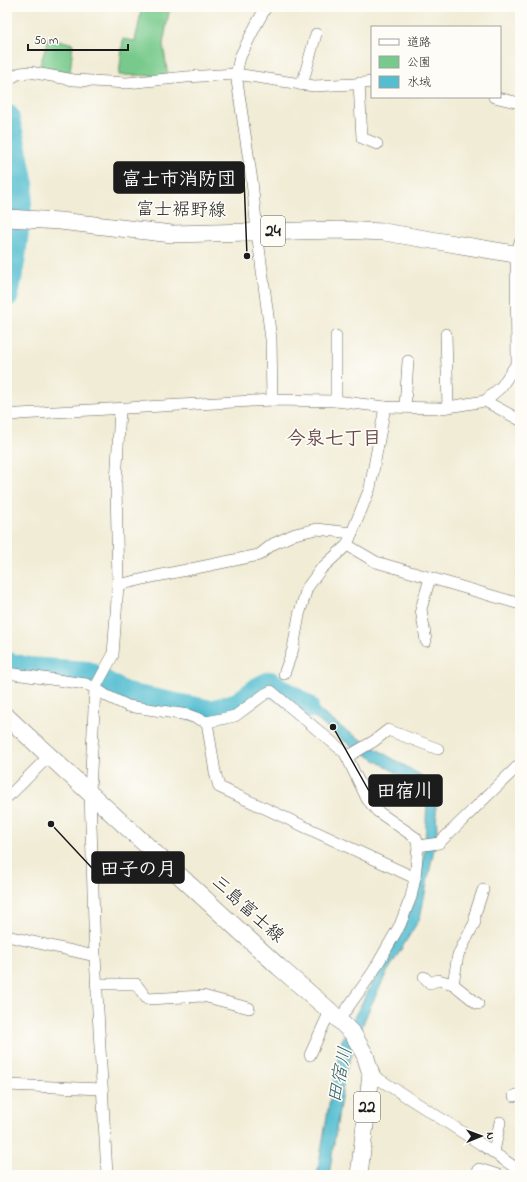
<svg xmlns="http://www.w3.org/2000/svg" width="527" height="1182" font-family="'Indie Flower','Klee One',sans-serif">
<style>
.green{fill:#78ca8c;stroke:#4a7354}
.water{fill:#54bed0;stroke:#386d76}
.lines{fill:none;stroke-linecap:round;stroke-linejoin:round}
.river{stroke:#54bed0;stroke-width:24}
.minor-casing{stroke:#67655d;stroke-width:12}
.primary-casing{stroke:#67655d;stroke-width:18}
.minor{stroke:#fff;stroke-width:11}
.primary{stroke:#fff;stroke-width:17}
.labels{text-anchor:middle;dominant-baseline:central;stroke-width:3.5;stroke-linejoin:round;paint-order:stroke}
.shield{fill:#fdfcf7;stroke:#605f5e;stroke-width:1}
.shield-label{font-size:17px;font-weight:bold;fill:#1c1c1c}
.street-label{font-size:18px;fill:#1c1c1c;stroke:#fdfcf7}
.neighbourhood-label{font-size:19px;font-weight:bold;fill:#664746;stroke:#fdfcf7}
.water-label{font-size:19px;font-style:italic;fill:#325d64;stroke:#fdfcf7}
.leader{fill:none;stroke:#1c1c1c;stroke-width:1.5}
.callout-dot{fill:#1c1c1c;stroke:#fdfcf7;stroke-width:1.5}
.callout{fill:#1c1c1c;stroke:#1c1c1c;stroke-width:1.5}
.callout-label{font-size:19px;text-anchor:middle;font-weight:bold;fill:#fff}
</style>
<rect width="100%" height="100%" fill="#fdfcf7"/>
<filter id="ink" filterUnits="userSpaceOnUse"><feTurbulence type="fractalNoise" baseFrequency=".025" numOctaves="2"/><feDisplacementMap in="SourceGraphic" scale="8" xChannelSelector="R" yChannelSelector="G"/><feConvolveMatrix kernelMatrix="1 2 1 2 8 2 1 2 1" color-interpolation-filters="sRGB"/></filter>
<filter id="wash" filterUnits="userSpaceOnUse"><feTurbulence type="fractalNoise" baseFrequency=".012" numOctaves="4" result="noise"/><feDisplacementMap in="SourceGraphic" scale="16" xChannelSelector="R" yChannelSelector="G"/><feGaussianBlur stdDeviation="0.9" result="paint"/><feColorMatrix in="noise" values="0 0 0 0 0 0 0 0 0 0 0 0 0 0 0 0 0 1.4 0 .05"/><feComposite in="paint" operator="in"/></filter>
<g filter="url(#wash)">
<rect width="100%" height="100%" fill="#f1ecd5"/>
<g class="green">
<polygon points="141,7 170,7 163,44 168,76 119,75 123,39 135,41 140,18"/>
<polygon points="49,37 73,44 70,73 39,68"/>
</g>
<polygon class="water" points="269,678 280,681 345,730 420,775 435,787 437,834 420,918 386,974 366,1016 345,1073 329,1175 317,1175 329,1104 342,1040 378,973 400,933 417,896 425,847 427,799 420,791 398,774 341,739 278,688 270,686 253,699 229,711 214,714 214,708 238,701 256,687"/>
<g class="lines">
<g class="river">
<polyline points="7,116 14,144 22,185 14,257 7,295"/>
<polyline points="7,664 28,669 88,673 126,695 212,712 238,704 258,689 270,683 307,707"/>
</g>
</g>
</g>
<g filter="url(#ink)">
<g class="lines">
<defs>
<g id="minor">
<polyline points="266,7 256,25 240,57 236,74 252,181 257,232 271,339 272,400"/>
<polyline points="7,80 20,73 30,72 74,80 127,83 186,77 236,74 314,86 354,84 372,82"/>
<polyline points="359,83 362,138 377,144"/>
<polyline points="302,85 316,34"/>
<polyline points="494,97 520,103"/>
<polyline points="446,334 448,407"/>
<polyline points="336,336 336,401"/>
<polyline points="485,401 520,420"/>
<polyline points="405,407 408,361"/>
<polyline points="7,416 19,414 272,400 336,401 385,407 442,408 485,401 501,387 517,363 516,255 520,242"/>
<polyline points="347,545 376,562 520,604"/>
<polyline points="118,585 157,576 259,555 273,544 295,534 317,529 352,533"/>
<polyline points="426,641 421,609 430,578"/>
<polyline points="7,673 86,684 95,688 107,696 128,706 188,715 207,722 235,716 265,694 271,691 345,753 367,799 377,811 416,838 418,846 415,878 411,897 400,925 373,972 339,1020"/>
<polyline points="284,674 293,649 299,615 307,588 321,569 347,545 370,488 385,407"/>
<polyline points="207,722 215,772 219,787 415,878"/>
<polyline points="347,757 374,741 388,730 438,749"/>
<polyline points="7,797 12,793 49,756"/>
<polyline points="418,846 439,843 520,764"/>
<polyline points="7,936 95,956"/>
<polyline points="424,977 430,983 438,980 453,984"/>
<polyline points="96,984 136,984 147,999 203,996 249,1008"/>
<polyline points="478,1004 453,984 458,955 475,922 475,914 483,890"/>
<polyline points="310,1055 330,1011"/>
<polyline points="371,1074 487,1148 520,1171"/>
<polyline points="7,1085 102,1089"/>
<polyline points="514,1096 520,1094"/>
<polyline points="494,1152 500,1122"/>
<polyline points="107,1175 95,956 90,792 95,688 113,655 118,585 116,484 120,409"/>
<polyline points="473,1175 479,1169 498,1175"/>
</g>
<g id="primary">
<polyline points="7,218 60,221 172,234 338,230 384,232 520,255"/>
<polyline points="7,717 279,967 330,1011 353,1034 365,1055 371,1074 359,1175"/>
</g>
</defs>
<use href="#minor" class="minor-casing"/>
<use href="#primary" class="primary-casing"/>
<use href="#minor" class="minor"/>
<use href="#primary" class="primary"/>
</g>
</g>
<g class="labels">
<g class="shield">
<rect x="261" y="216" width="24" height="30" rx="3"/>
<rect x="354" y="1092" width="26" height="30" rx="3"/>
</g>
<g class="shield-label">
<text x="273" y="231">24</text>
<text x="367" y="1107">22</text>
</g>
<g class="street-label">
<text transform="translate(181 211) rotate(1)">富士裾野線</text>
<text transform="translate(247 910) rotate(42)">三島富士線</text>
</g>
<g class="neighbourhood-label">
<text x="334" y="439">今泉七丁目</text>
</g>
<g class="water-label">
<text transform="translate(341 1075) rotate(-78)">田宿川</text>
</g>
</g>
<path class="leader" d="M247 256L244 178M333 727L369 791M51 824L92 868"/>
<g class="callout-dot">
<circle cx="247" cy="256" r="4"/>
<circle cx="333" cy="727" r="4"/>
<circle cx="51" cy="824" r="4"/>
</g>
<g class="callout">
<rect x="114" y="162" width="130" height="31" rx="4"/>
<rect x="369" y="775" width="73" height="31" rx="4"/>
<rect x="92" y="852" width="92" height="31" rx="4"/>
</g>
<g class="callout-label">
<text x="179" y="185">富士市消防団</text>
<text x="405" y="797">田宿川</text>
<text x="138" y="875">田子の月</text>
</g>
<rect width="527" height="1182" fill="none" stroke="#fdfcf7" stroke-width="24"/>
<rect x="371" y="26" width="130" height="72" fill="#fdfcf7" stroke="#a3a29f"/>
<rect x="379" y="39" width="20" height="6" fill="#ffffff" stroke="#a3a29f"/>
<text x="407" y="46" font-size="12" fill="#1c1c1c">道路</text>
<rect x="379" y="56" width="20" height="12" fill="#78ca8c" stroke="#a3a29f"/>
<text x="407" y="66" font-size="12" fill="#1c1c1c">公園</text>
<rect x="379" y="76" width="20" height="12" fill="#54bed0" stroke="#a3a29f"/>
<text x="407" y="86" font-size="12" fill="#1c1c1c">水域</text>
<g transform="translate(481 1136) rotate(89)" stroke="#fdfcf7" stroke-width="3" paint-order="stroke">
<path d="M0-3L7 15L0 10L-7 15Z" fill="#1c1c1c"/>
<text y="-6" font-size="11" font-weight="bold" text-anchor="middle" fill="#1c1c1c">N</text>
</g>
<path d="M28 44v6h100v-6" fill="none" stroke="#1c1c1c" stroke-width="2"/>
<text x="34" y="44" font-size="12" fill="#1c1c1c" stroke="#fdfcf7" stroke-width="3" paint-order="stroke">50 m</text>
</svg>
